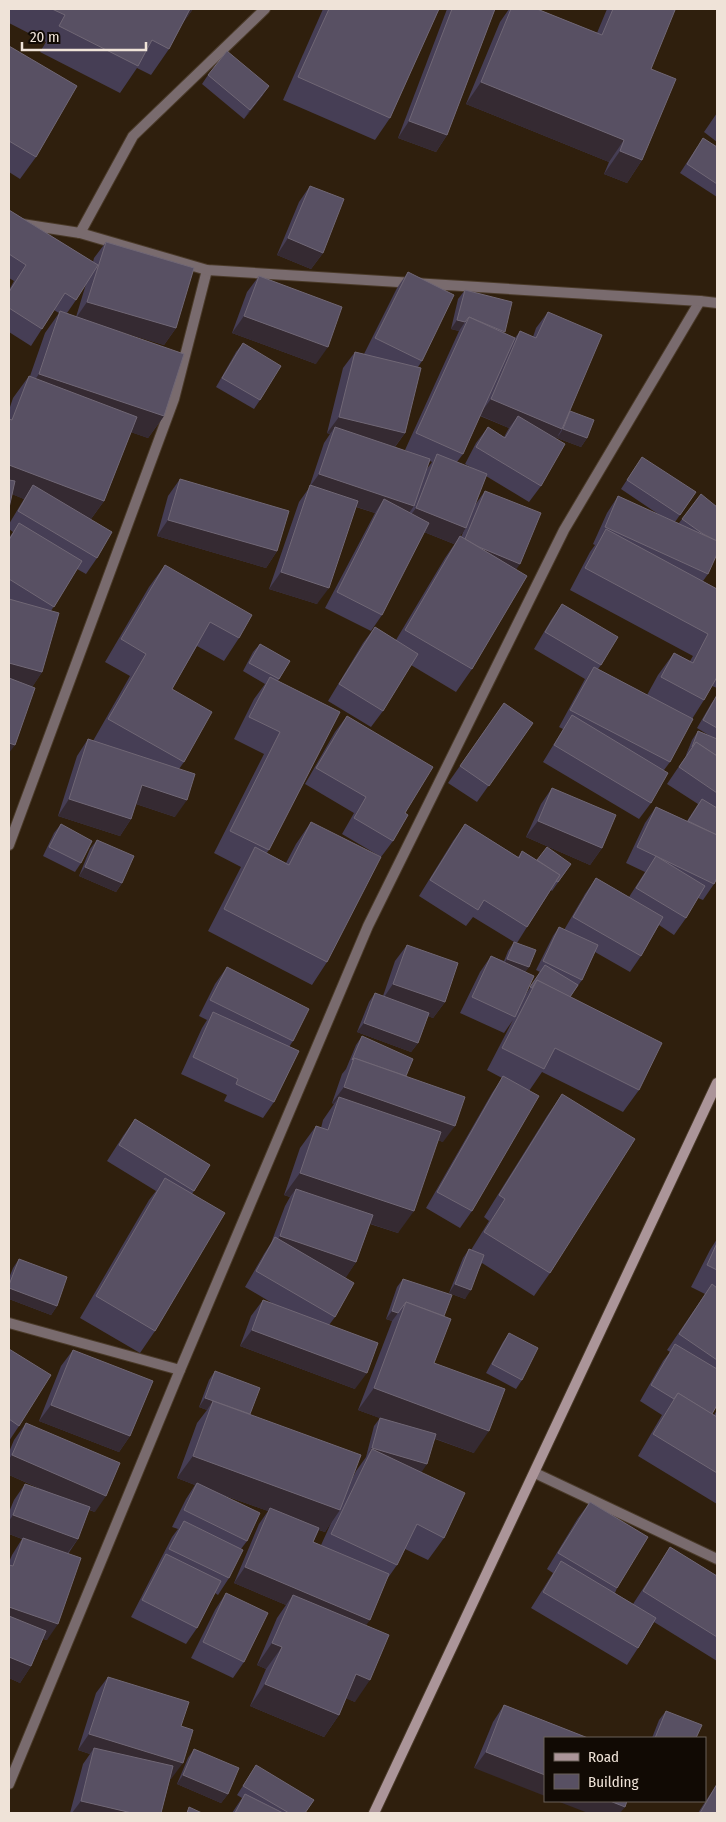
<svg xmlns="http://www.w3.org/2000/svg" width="726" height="1822" font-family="'Fira Sans Condensed',sans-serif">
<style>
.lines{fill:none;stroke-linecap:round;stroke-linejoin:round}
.minor-casing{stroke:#4a3a29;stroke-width:12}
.tertiary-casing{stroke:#4a3a29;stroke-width:12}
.secondary-casing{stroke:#4a3a29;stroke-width:12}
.minor{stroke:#796b6e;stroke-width:10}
.tertiary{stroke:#796b6e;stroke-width:10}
.secondary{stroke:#ab9599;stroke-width:10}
.wall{fill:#463e55;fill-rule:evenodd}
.shaded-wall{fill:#352a32}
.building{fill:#585063;stroke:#706775}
</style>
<rect width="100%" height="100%" fill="#2f1f0d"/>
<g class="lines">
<defs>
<g id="minor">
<polyline points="80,233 133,136 265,9"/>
<polyline points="9,845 174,399 207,270"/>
<polyline points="9,1323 180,1370"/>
<polyline points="9,1784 180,1370 368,926 564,530 700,301"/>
</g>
<g id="tertiary">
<polyline points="9,222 80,233 207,270 700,301 717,303"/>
<polyline points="535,1473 717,1559"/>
</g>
<polyline id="secondary" points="374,1813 717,1083"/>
</defs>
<use href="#minor" class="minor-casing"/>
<use href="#tertiary" class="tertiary-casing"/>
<use href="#secondary" class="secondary-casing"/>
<use href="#minor" class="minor"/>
<use href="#tertiary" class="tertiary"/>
<use href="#secondary" class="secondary"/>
</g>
<g class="wall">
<polygon points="9,9 193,9 182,24 169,49 151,75 137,68 120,93 40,52 46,42 9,23"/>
<polygon points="323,9 439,9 390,118 375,140 283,100"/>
<polygon points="447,9 495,9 447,135 436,152 398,138"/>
<polygon points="509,9 537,9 597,33 607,9 671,9 651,69 642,160 627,183 604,174 609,162 466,104 500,22"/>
<polygon points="9,46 36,157 20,179 9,172"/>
<polygon points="208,75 263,95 244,119 202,84"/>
<polygon points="717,113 717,142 704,132"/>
<polygon points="697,147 717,147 717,197 680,173"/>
<polygon points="310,186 323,253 311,269 277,255 299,202"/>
<path d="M 9,210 L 93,262 L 94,258 L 106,242 L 176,328 L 164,345 L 113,329 L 164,416 L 148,438 L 131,432 L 104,501 L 91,519 L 97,558 L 86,574 L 77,569 L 51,611 L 42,672 L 32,687 L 9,753 L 9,538 L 13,532 L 9,529 L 9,524 L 24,499 L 12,494 L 9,508 L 9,410 L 13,398 L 29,376 L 30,376 L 45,333 L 59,313 L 54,310 L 31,346 L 9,332 L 9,290 L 14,281 L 9,278 ZM 86,284 L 76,317 L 67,313 L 76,300 Z"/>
<path d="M 408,272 L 422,361 L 418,367 L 405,433 L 395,447 L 413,454 L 405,450 L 459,331 L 451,329 L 458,299 L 465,290 L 504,333 L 515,338 L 520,331 L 533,337 L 536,328 L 548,312 L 569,413 L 587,438 L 581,447 L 557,438 L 559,434 L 556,438 L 541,486 L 529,502 L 486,476 L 475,505 L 485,491 L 516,570 L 472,669 L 456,692 L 411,665 L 383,711 L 371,727 L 328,701 L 363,643 L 375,627 L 396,640 L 445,558 L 460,536 L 461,537 L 464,530 L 454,544 L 424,532 L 382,615 L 371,631 L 325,608 L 375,513 L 356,507 L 317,604 L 269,589 L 299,502 L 309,488 L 324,443 L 330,434 L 327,433 L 343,368 L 355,352 L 364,354 L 397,288 ZM 480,416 L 509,428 L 504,437 L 488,427 L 476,443 L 465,464 L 474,469 L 457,462 L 463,454 ZM 430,461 L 432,462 L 426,470 Z"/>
<polygon points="259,276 316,364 232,333 247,292"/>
<polygon points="243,343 260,400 254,409 216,387 236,352"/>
<polygon points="636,466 696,492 675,522 679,523 701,494 708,574 703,581 717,589 717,688 712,686 704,700 692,719 670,762 664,770 651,803 639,819 543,762 563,729 559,727 585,679 534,649 551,620 562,604 601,665 598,669 647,695 658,675 674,653 690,661 693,656 570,590 590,552 595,545 593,544 607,513 618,496 661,516 621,489"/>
<polygon points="180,479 277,551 266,568 157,536 168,496"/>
<polygon points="165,565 239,638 224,661 197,646 172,689 184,762 179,769 175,817 136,804 131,819 120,836 58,816 77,756 88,739 93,741 130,676 105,662 149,587"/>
<polygon points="260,644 290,661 278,681 340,712 267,853 286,863 296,844 311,822 327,962 312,985 208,931 241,867 214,853 264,754 234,739 254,699 265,684 243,671 253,652"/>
<polygon points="717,695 717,878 714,884 703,900 698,898 686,918 674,935 659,925 641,956 630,972 595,952 582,980 570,997 639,1090 623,1112 542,1072 529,1091 472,1211 460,1228 426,1208 492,1093 502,1078 487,1070 513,1020 504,1033 460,1013 480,972 491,956 504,961 508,951 514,942 473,917 466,926 419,896 453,841 465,824 518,857 522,851 537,860 571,864 552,891 551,890 527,927 517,943 526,972 526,994 540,972 536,970 553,936 559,927 564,930 585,894 596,878 629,897 645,872 626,863 645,823 656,807 687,821 698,804 667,784 686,756 686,755 692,740 698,731 710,736 697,728 711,704"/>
<polygon points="504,703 533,723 477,802 448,783"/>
<polygon points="347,716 405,813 393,841 381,857 342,834 354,813 305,784 335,732"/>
<polygon points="552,788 602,848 590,865 526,837 541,804"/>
<polygon points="61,824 81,863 75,872 43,856 54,833"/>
<polygon points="97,840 122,883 116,892 79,876 90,849"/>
<polygon points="407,945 445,1002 433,1018 428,1016 418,1043 411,1052 357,1032 369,1002 375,993 383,996 395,961"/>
<polygon points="227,967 293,1041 289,1047 274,1102 263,1118 224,1101 227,1095 181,1074 202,1028 207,1020 199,1016 215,984"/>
<polygon points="362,1036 406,1076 443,1142 438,1140 398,1233 370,1224 356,1262 345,1278 335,1317 329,1325 355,1389 240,1346 251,1316 263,1300 272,1303 245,1287 264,1254 271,1243 285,1206 290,1197 284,1195 300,1148 316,1126 321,1128 323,1120 334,1104 332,1103 342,1074 346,1069 356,1045"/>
<polygon points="562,1094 550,1273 534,1296 482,1263 465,1299 449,1293 463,1258 469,1249 471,1250 489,1221 484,1217 547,1116"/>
<polygon points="135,1119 210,1165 192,1194 155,1331 140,1353 80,1318 149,1200 156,1191 107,1161 123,1136"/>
<polygon points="717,1239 717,1405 712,1414 714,1415 717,1410 717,1504 638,1456 662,1415 640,1401 663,1361 670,1352 667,1350 705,1294 691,1287 710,1250"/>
<polygon points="19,1259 57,1306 51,1315 9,1299 9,1278 13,1268"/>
<path d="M 403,1279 L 444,1316 L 434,1363 L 474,1453 L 435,1439 L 421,1472 L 444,1538 L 428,1560 L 405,1549 L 397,1565 L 385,1582 L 366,1625 L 355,1702 L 346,1698 L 339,1715 L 324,1737 L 250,1706 L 266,1669 L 257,1665 L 277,1618 L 286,1605 L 234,1583 L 259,1524 L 268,1511 L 220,1494 L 247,1541 L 241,1549 L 229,1578 L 218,1595 L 215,1593 L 197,1628 L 186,1644 L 131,1617 L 172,1537 L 178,1529 L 172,1527 L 186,1499 L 195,1485 L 177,1478 L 197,1423 L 207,1410 L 199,1407 L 209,1380 L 215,1371 L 250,1414 L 349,1485 L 356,1471 L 366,1457 L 374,1426 L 380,1418 L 358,1410 L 391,1324 L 392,1321 L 386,1319 L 397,1287 ZM 332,1521 L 321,1545 L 313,1542 L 319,1530 L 325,1532 Z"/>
<polygon points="509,1333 522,1380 516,1389 486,1373 503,1342"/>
<polygon points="9,1349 19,1426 9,1441"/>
<polygon points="73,1350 130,1436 119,1452 39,1421 61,1366"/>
<polygon points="26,1423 95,1512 89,1510 78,1539 68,1554 47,1640 43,1639 31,1666 20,1683 9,1678 9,1562 12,1555 22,1539 9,1534 9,1512 14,1500 25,1484 43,1490 9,1475 9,1452 14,1440"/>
<polygon points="590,1502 617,1588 615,1593 633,1604 659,1564 670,1547 717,1576 717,1661 654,1622 638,1648 627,1665 531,1608 553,1573 547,1569 578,1518"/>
<polygon points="226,1593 244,1662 233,1678 191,1658 215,1610"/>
<polygon points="108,1677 181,1726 171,1779 170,1779 161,1813 70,1813 83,1764 90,1754 78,1750 96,1693"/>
<polygon points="504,1705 588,1738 474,1768 493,1722"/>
<polygon points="666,1711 696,1738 652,1738 659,1720"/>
<polygon points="194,1749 228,1794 221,1803 177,1784 188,1758"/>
<polygon points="256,1765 305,1813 232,1813 242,1798 237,1795"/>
<polygon points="717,1784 717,1813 698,1813 707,1799"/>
</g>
<g class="shaded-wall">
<polygon points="189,9 193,9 178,30"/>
<polygon points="481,82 624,140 609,162 466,104"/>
<polygon points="269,86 263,95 244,119 250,110"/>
<polygon points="409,121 447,135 436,152 398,138"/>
<polygon points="620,151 642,160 627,183 604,174"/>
<polygon points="288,238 323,253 311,269 277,255"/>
<polygon points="87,302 176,328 164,345 76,318"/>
<polygon points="244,316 328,347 316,364 232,333"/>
<polygon points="457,320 465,322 459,331 451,329"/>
<polygon points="39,374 164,416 148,438 23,396"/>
<polygon points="491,399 562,429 551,446 518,416 509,428 479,415"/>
<polygon points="339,417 405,433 393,449 335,427 330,434 327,433"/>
<polygon points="563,429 587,438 581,447 557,438"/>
<polygon points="9,465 104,501 88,523 33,485 24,499 9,493"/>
<polygon points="319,474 414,506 402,523 384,499 375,513 309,491 309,488"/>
<polygon points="416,508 466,528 454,544 404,524"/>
<polygon points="168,520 277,551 266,568 157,536"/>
<polygon points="464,541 520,564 509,580"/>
<polygon points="281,572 329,588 317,604 269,589"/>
<polygon points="9,663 42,672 31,689 9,682"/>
<polygon points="9,743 15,745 9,753"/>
<polygon points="142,785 187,800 175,817 130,802"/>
<polygon points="69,799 131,819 120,836 58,816"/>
<polygon points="538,821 602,848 590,865 526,837"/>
<polygon points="85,867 122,883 116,892 79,876"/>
<polygon points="507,959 529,967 523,976 501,967"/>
<polygon points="393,984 445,1002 433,1018 382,1000"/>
<polygon points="364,1023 418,1043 411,1052 357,1032"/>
<polygon points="344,1087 455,1126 443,1142 336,1105 339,1097 334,1104 332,1103"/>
<polygon points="300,1173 414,1211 398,1233 293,1198 296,1189 290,1197 284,1195"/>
<polygon points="280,1236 356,1262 345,1279 268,1252"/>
<polygon points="455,1284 471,1290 465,1299 449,1293"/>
<polygon points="9,1288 57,1306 51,1315 9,1299"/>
<polygon points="392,1311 398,1313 392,1321 386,1319"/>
<polygon points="252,1330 367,1373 355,1389 240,1346"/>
<polygon points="374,1388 489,1431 474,1453 358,1410"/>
<polygon points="205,1398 213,1401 207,1410 199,1407"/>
<polygon points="51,1405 130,1436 119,1452 39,1421"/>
<polygon points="372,1448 427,1464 421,1473 372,1449 365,1457"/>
<polygon points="12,1455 106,1496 95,1512 9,1475 9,1459"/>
<polygon points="193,1456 340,1510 325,1532 269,1511 270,1508 268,1511 196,1485 197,1483 195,1485 177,1478"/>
<polygon points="13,1515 78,1539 66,1555 9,1534 9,1521"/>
<polygon points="245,1567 370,1620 358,1636 293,1595 286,1605 234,1583"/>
<polygon points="9,1607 58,1624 47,1640 9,1627"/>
<polygon points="272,1643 282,1647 266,1669 257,1665"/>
<polygon points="9,1657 31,1666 20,1683 9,1678"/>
<polygon points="356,1674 370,1680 355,1702 340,1696"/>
<polygon points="265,1684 339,1715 324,1737 250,1706"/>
<polygon points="89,1734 183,1763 171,1779 92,1755 94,1748 90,1754 78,1750"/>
<polygon points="486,1752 545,1775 545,1796 474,1768"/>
<polygon points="183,1775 228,1794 221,1803 177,1784"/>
<polygon points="81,1801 132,1813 72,1813"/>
<polygon points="557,1801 610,1801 625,1807 620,1813 588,1813"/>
</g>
<g class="building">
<polygon points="52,9 190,9 169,49 152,40 138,66 59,26 65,15"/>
<polygon points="329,9 439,9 390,118 298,77"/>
<polygon points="452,9 495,9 447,135 409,121"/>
<polygon points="511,9 537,9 602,35 613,9 671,9 675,10 651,69 676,79 642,160 620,151 624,140 481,82"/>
<polygon points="9,46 77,86 36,157 9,141"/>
<polygon points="227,51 269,86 250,110 208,75"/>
<polygon points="703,138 717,147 717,184 687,164"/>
<polygon points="310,186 344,199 323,253 288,238"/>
<polygon points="9,210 98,265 76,300 65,293 42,329 9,308 9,292 26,265 9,254"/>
<polygon points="106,242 194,268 176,328 87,302"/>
<polygon points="408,272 454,295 422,361 375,338"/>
<polygon points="259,276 342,307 328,347 244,316"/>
<polygon points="465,290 512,302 505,332 469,317 465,322 457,320"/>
<polygon points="60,311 184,354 164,416 39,374"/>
<polygon points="548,312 602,335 562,429 491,399 520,331 536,338"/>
<polygon points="469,317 515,338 463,454 416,433"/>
<polygon points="243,343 281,366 260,400 222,378"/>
<polygon points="355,352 421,368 405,433 339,417"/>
<polygon points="29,376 137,417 104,501 9,465 9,419 12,420"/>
<polygon points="570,411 594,420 587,438 563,429"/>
<polygon points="518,416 565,444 541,486 476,447 488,427 505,438"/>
<polygon points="335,427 430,459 414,506 319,474"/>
<polygon points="437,454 487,474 466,528 416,508"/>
<polygon points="642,457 696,492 680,515 627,480"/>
<polygon points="180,479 289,511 277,551 168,520"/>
<polygon points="9,480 15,481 9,508"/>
<polygon points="33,485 112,532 97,558 18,511"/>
<polygon points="310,485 358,501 329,588 281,572"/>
<polygon points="485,491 541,513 520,564 479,547 465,539"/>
<polygon points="701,494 717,507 717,541 703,534 682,519"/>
<polygon points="618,496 717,541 717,554 708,574 605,527"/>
<polygon points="384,499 429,523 382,615 337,592"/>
<polygon points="19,523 82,561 54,607 9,579 9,540"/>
<polygon points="606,529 717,589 717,677 704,700 661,677 674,653 693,663 708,634 585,568"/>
<polygon points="460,536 527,576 472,669 405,630"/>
<polygon points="165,565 252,615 239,638 210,622 172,689 212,712 184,762 108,719 146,654 121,639"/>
<polygon points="9,599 59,613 42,672 9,663"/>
<polygon points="562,604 618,637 601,665 545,632"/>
<polygon points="375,627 418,654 383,711 339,684"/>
<polygon points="260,644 290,661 279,679 249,663"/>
<polygon points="594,667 693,719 670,762 570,710"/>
<polygon points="270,677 340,712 269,850 230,831 280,732 249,717"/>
<polygon points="9,678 35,688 15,745 9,743"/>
<polygon points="717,695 717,728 703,720"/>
<polygon points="504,703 533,723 489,786 460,766"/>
<polygon points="572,715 668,773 651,803 554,745"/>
<polygon points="347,716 433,767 405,813 408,815 393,841 354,818 366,797 316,768"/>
<polygon points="698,731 717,739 717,756 696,742 693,747 692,747"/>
<polygon points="88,739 195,774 187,800 142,785 131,819 69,799"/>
<polygon points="696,742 717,756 717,793 679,767"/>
<polygon points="552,788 616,815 602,848 538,821"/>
<polygon points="702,799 717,808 717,835 688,821"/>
<polygon points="656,807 717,835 717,878 714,884 637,847"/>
<polygon points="311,822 381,857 327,962 224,909 255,847 289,865"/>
<polygon points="61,824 92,841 81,863 49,847"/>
<polygon points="465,824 519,858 522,851 560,875 527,927 484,900 478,910 430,880"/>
<polygon points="97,840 134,856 122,883 85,867"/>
<polygon points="547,847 571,864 558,882 556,881 560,875 537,860"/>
<polygon points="656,856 705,886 686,918 636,888"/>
<polygon points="596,878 663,917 641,956 573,917"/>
<polygon points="559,927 598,945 582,980 543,961"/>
<polygon points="514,942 536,950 529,967 507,959"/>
<polygon points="407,945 458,963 445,1002 393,984"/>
<polygon points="491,956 534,976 515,1017 472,997"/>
<polygon points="545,965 578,985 570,997 537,980 532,988 530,987"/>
<polygon points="227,967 309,1009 293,1041 210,1000"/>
<polygon points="537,980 662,1043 639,1090 555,1048 544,1069 502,1048"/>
<polygon points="375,993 429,1013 418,1043 364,1023"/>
<polygon points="213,1012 299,1051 274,1102 236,1084 238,1079 193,1057"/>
<polygon points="362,1036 413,1059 406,1076 354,1058 352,1060"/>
<polygon points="354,1058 465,1097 455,1126 344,1087"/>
<polygon points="503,1076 539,1096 472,1211 437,1192"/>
<polygon points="562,1094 635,1139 550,1273 484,1232 505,1199 499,1195"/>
<polygon points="339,1097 441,1132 414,1211 300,1173 316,1126 328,1130"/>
<polygon points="135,1119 210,1165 194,1191 119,1145"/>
<polygon points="165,1178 225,1213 155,1331 96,1296"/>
<polygon points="296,1189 373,1215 356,1262 280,1236"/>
<polygon points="275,1237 354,1283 335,1317 256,1271"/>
<polygon points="717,1243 717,1270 707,1265"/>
<polygon points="469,1249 484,1255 471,1290 455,1284"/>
<polygon points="19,1259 67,1277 57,1306 9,1288 9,1285"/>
<polygon points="403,1279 452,1295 444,1316 406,1302 398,1313 392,1311"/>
<polygon points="712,1284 717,1288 717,1360 679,1334"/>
<polygon points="263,1300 378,1343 367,1373 252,1330"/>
<polygon points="406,1302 451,1319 434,1363 505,1389 489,1431 374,1388"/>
<polygon points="509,1333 538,1348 522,1380 492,1364"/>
<polygon points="675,1344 717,1369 717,1405 712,1414 678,1393 674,1399 651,1385"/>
<polygon points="9,1349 51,1375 19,1426 9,1419"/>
<polygon points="73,1350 153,1381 130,1436 51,1405"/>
<polygon points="215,1371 260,1388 250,1414 205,1398"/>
<polygon points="678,1393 717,1417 717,1473 653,1434"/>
<polygon points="213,1401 361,1455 340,1510 193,1456"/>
<polygon points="380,1418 436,1434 427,1464 372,1448"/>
<polygon points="26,1423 120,1463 106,1496 12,1455"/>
<polygon points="372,1449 465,1493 444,1538 417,1524 397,1565 331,1534"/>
<polygon points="197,1483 260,1513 247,1541 184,1510"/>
<polygon points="25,1484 90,1507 78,1539 13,1515"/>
<polygon points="590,1502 648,1537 617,1588 558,1553"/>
<polygon points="270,1508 319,1528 313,1542 389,1574 370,1620 245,1567"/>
<polygon points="184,1521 243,1550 229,1578 169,1549"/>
<polygon points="23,1538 81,1558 58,1624 9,1607 9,1565 13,1566"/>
<polygon points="670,1547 717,1576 717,1637 643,1591"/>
<polygon points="166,1554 221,1581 197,1628 142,1600"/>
<polygon points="561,1561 656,1618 638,1648 543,1592"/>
<polygon points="226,1593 268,1613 244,1662 203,1642"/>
<polygon points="293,1595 389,1635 370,1680 356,1674 339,1715 265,1684 282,1647 272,1643"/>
<polygon points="9,1616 46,1631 31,1666 9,1657"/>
<polygon points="108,1677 189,1702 181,1726 193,1730 183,1763 89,1734"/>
<polygon points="504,1705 588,1738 545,1738 545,1775 486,1752"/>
<polygon points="666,1711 702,1725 696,1738 655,1738"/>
<polygon points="94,1748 173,1766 161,1813 132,1813 81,1801"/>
<polygon points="194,1749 239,1768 228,1794 183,1775"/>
<polygon points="256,1765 314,1800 305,1813 289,1813 243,1786"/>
<polygon points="717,1784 717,1813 700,1813"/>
<polygon points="245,1794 283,1813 235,1813"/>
<polygon points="610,1801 627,1801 625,1807"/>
<polygon points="189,1807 202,1813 187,1813"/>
</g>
<rect width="726" height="1822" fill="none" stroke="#efe3d8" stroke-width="20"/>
<rect x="544" y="1737" width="162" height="65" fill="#110a04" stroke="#6a6159"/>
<rect x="554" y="1753" width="25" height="8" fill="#ab9599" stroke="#6a6159"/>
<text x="588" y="1762" font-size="15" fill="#efe3d8">Road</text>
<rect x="554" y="1774" width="25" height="15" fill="#585063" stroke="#6a6159"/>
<text x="588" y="1787" font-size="15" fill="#efe3d8">Building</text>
<path d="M22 42v8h124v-8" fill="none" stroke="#efe3d8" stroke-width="2.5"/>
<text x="30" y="42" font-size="15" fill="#efe3d8" stroke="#110a04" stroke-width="4" paint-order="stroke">20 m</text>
</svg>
